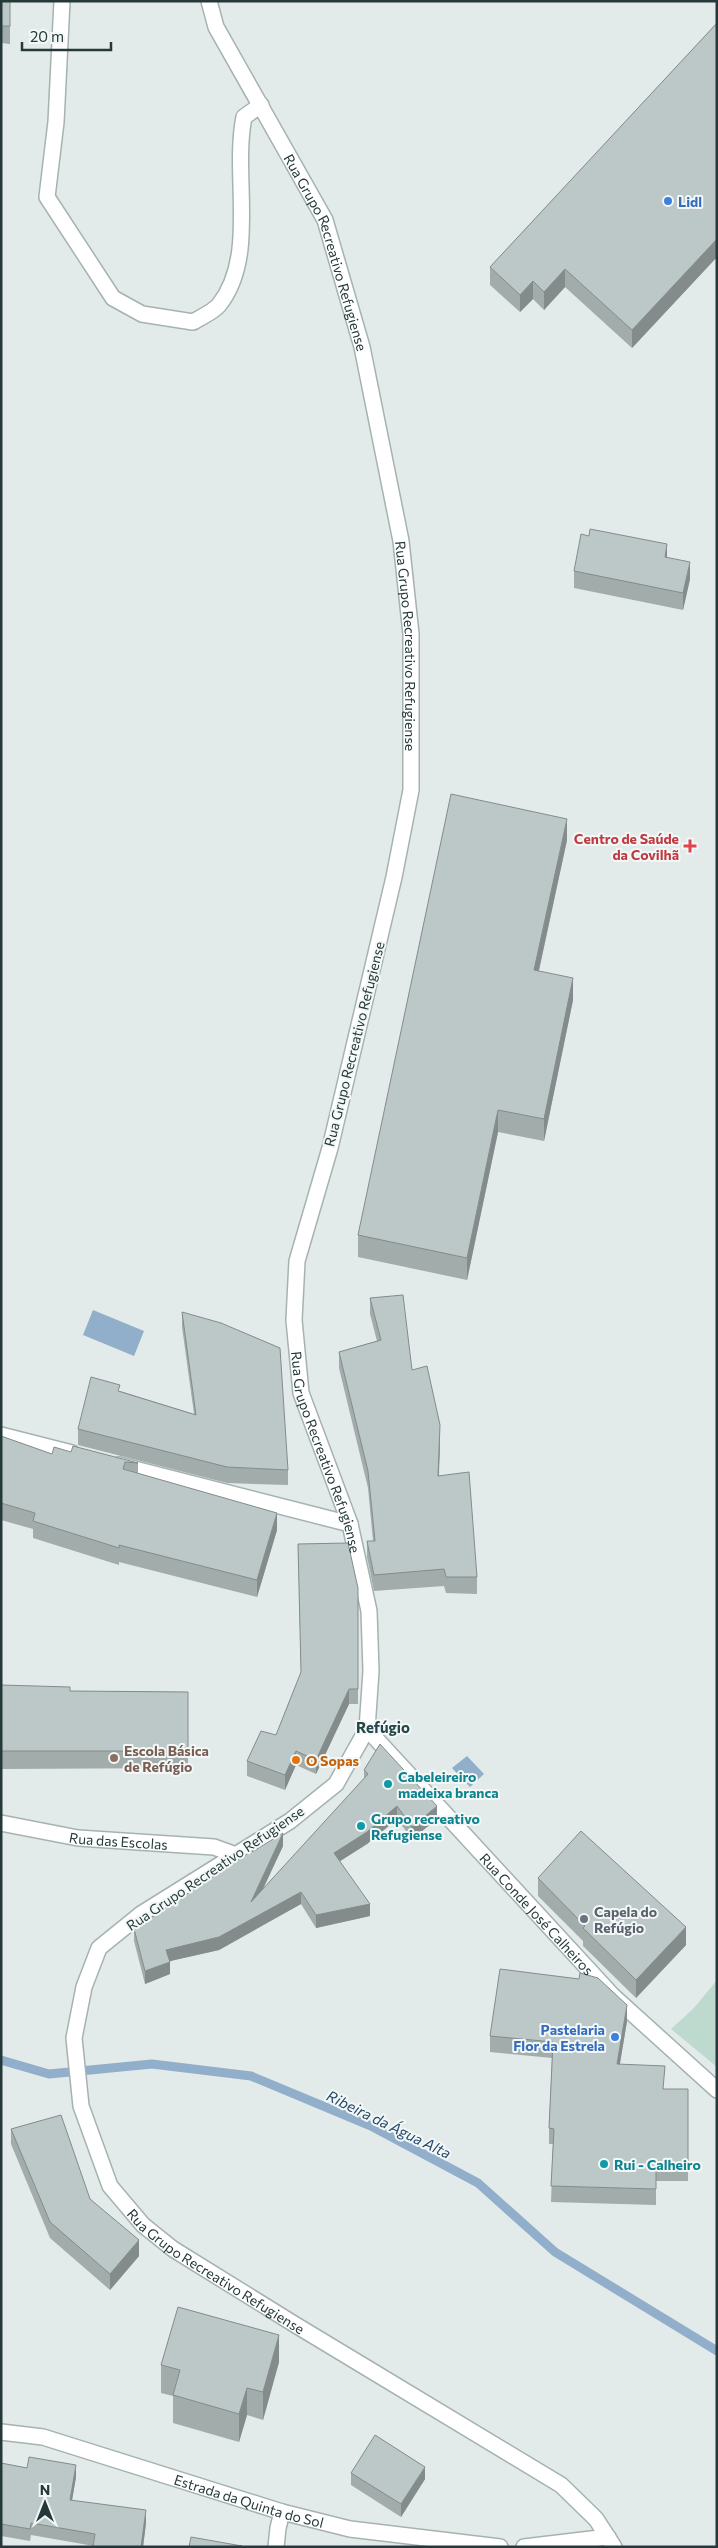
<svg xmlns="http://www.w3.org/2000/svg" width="718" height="2548" font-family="Commissioner,sans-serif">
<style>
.green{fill:#bedacf}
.water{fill:#91aeca}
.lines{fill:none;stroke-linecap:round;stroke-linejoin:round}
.stream{stroke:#91aeca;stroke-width:9}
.street-casing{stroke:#a6b2b2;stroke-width:18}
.street{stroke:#fff;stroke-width:15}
.wall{fill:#a1acab}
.shaded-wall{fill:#838c8b}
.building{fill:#bbc8c7;stroke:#838c8b}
.shop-dot{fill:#3f7fe0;stroke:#f3f8f7;stroke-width:2}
.health-dot{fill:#e0444e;stroke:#f3f8f7;stroke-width:2}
.education-dot{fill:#8d6e63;stroke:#f3f8f7;stroke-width:2}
.food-dot{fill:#e8710a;stroke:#f3f8f7;stroke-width:2}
.culture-dot{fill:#0f9aa8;stroke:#f3f8f7;stroke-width:2}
.worship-dot{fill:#6b7280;stroke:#f3f8f7;stroke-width:2}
.labels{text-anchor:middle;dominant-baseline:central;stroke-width:4;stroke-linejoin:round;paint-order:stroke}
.shop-label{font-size:14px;font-weight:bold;fill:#366cbe;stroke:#f3f8f7;text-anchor:start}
.street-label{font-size:14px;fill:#25393a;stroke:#f3f8f7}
.health-label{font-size:14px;font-weight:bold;fill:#be3a42;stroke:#f3f8f7;text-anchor:end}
.education-label{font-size:14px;font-weight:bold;fill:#785e54;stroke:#f3f8f7;text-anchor:start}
.food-label{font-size:14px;font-weight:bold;fill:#c56008;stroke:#f3f8f7;text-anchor:start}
.culture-label{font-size:14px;font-weight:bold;fill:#0d838f;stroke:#f3f8f7;text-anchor:start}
.worship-label{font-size:14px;font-weight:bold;fill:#5b616d;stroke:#f3f8f7;text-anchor:start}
.neighbourhood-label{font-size:15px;font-weight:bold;fill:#23474a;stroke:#f3f8f7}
.water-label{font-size:15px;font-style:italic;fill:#264b6f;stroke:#f3f8f7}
</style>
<rect width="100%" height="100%" fill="#e3ebea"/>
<polygon class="green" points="717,1980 717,2067 671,2029 694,2008"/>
<g class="water">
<polygon points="93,1310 144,1331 134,1356 83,1335"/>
<polygon points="467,1756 484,1774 470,1787 452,1768"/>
</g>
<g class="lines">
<polyline class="stream" points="1,2060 49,2074 152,2064 251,2076 371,2126 478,2183 555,2252 717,2351"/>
<defs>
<g id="street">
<path d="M 62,1 L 56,122 L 47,197 L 113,298 L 142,314 L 193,322 C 201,317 213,312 219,305 C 258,256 232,176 244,117 L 261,105"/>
<path id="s1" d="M 209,1 L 216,27 L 325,220 L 362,347 L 401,541 L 411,634 L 411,790 L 394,877 L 330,1148 L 297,1261 L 294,1320 L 301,1393 L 350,1524 L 369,1611 L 371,1671 L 367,1729 L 336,1784 L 290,1821 L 141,1914 L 99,1948 L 84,1987 L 74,2038 L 81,2106 L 110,2186 L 143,2225 L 173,2249 L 294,2324 L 561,2485 L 596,2519 L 614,2547"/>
<polyline points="1,1435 72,1453"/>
<polyline points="119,1465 350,1524"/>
<path id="s2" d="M 367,1729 L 613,1996 L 717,2090"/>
<path id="s3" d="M 1,1823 L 78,1838 L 214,1847 L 236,1855"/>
<path id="s4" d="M 1,2432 L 43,2437 L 282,2512 L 350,2529 L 500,2547"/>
<polyline points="276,2547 278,2528 282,2512"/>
<polyline points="524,2547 608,2537"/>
</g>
</defs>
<use href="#street" class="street-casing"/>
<use href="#street" class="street"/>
</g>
<g class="wall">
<polygon points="1,1 10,1 10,44 1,43"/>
<polygon points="717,23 717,257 632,348 565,287 544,310 533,299 520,312 490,285 490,267"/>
<polygon points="667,557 690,579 683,610 574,588 574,571"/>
<polygon points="567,840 539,971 573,1000 544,1141 498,1132 467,1280 358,1257 358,1235"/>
<polygon points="370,1298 412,1370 440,1441 439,1476 477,1577 477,1594 446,1593 444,1586 374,1591 367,1557 367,1541 373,1541 368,1488 339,1368 339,1352 377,1341 370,1314"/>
<polygon points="182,1312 288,1470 288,1485 227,1483 78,1445 78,1429 120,1391 194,1414 182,1327"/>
<polygon points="1,1436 52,1454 71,1452 138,1463 138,1473 277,1530 257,1597 119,1562 119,1565 33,1538 33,1529 1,1520"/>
<polygon points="298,1544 358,1588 358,1704 349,1704 316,1774 296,1765 285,1790 247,1776 247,1761 276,1735 301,1673"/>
<polygon points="1,1685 70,1691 188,1692 188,1768 1,1769"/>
<polygon points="364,1770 437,1819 412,1839 397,1819 367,1844 340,1861 370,1916 316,1928 301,1904 219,1950 170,1961 170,1974 145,1984 134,1941 134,1929 253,1852 283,1846 262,1890 364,1779"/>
<polygon points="538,1878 686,1945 636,1998 583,1946 583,1941 538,1896"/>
<polygon points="627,2021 620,2064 664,2089 688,2089 688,2181 656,2181 656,2205 551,2202 553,2144 549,2144 549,2128 552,2058 490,2052 490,2036"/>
<polygon points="11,2129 90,2199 139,2256 110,2290 50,2238 11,2144"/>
<polygon points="279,2362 263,2420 247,2415 239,2442 173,2423 173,2396 161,2393 161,2365"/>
<polygon points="1,2463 76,2477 72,2500 146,2523 143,2547 93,2547 94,2546 31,2535 30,2541 1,2536"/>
<polygon points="351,2473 425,2479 401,2517 351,2485"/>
</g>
<g class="shaded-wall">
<polygon points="717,239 717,257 632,348 632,330"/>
<polygon points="565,269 565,287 544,310 544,292"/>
<polygon points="533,281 533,299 520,312 520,295"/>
<polygon points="667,544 667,562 665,557"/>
<polygon points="690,562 690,579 683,610 683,593"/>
<polygon points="567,819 567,840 534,992 534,970"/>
<polygon points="573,978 573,1000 544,1141 544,1119"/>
<polygon points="498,1110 498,1132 467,1280 467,1258"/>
<polygon points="440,1425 440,1441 438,1492 438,1476"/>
<polygon points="277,1513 277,1530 257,1597 257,1580"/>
<polygon points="349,1689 349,1704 316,1774 316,1760"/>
<polygon points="296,1751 296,1765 285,1790 285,1775"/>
<polygon points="397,1806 397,1819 367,1844 334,1865 334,1853"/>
<polygon points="437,1806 437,1819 412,1839 412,1827"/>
<polygon points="283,1833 283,1846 251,1915 251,1902"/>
<polygon points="301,1892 301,1904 219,1950 166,1962 166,1950"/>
<polygon points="370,1904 370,1916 316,1928 316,1915"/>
<polygon points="686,1927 686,1945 636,1998 636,1980"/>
<polygon points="170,1962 170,1974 145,1984 145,1971"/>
<polygon points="627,2005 627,2021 617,2080 617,2064"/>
<polygon points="139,2240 139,2256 110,2290 110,2274"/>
<polygon points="279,2335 279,2362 263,2420 263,2392"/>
<polygon points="247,2388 247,2415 239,2442 239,2414"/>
<polygon points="76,2465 76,2477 70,2512 70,2500"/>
<polygon points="425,2467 425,2479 401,2517 401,2504"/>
<polygon points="146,2510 146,2523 143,2547 141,2547"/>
</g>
<g class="building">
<rect x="1" y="1" width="9" height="25"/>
<polygon points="717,23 717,239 632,330 565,269 544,292 533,281 520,295 490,267"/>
<polygon points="590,529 667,544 665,557 690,562 683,593 574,571 581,534 589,536"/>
<polygon points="451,794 567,819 534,970 573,978 544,1119 498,1110 467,1258 358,1235"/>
<polygon points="403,1295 412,1370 427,1366 440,1425 438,1476 469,1472 477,1577 446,1577 444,1569 374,1575 367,1541 375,1541 368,1471 339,1352 381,1340 370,1298"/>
<polygon points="182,1312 221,1323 280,1348 288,1470 227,1467 78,1429 91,1377 120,1385 118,1391 196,1415"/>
<polygon points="1,1436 52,1454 54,1447 71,1452 73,1446 138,1463 125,1462 123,1469 277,1513 257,1580 119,1545 119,1548 33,1521 35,1513 1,1503"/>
<polygon points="348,1543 358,1588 358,1689 349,1689 316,1760 296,1751 285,1775 247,1761 261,1731 276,1735 301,1672 298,1544"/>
<polygon points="1,1685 70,1687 70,1691 188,1692 188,1751 1,1751"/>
<polygon points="380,1744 437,1806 412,1827 397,1806 367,1832 334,1853 370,1904 316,1915 301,1892 219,1937 166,1950 170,1962 145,1971 134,1929 253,1850 252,1852 283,1833 251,1902 368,1774 364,1770"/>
<polygon points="581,1831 686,1927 636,1980 583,1928 585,1926 538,1878"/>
<polygon points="500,1969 579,1979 580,1973 598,1978 627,2005 617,2064 665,2066 663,2089 688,2089 688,2166 656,2166 656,2189 551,2186 554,2129 549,2128 553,2042 490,2036"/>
<polygon points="61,2115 90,2199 139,2240 110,2274 50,2222 11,2129"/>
<polygon points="178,2307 279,2335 263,2392 247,2388 239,2414 173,2395 180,2370 161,2365"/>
<polygon points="375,2435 425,2467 401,2504 351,2473"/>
<polygon points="29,2457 76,2465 70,2500 146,2510 141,2547 93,2547 95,2534 31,2523 30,2529 1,2524 1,2463 27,2468"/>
<polygon points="191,2537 242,2546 189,2547"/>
</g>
<g class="shop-dot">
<circle cx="668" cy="201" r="5"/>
<circle cx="615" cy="2037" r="5"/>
</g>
<path class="health-dot" d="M687.5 838.5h5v5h5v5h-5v5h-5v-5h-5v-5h5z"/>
<circle class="education-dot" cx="114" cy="1758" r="5"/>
<circle class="food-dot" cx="296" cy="1760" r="5"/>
<g class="culture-dot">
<circle cx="388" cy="1784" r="5"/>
<circle cx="361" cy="1826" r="5"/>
<circle cx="604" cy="2164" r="5"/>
</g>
<circle class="worship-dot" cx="584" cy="1919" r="5"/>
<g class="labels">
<g class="shop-label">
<text x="678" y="201">Lidl</text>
<text x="605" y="2029" text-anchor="end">Pastelaria<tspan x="605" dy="16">Flor da Estrela</tspan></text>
</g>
<g class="street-label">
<text stroke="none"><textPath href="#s1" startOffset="279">Rua Grupo Recreativo Refugiense</textPath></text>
<text stroke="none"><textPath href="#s1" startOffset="684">Rua Grupo Recreativo Refugiense</textPath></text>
<text transform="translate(354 1044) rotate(-76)">Rua Grupo Recreativo Refugiense</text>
<text stroke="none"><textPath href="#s1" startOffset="1509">Rua Grupo Recreativo Refugiense</textPath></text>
<text stroke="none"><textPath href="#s3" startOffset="119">Rua das Escolas</textPath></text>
<text transform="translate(215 1868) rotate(-34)">Rua Grupo Recreativo Refugiense</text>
<text stroke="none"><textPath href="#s2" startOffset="251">Rua Conde José Calheiros</textPath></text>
<text stroke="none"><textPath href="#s1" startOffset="2529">Rua Grupo Recreativo Refugiense</textPath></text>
<text stroke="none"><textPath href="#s4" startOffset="258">Estrada da Quinta do Sol</textPath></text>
</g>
<g class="health-label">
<text x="679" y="838">Centro de Saúde<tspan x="679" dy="16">da Covilhã</tspan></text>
</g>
<g class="education-label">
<text x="124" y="1750">Escola Básica<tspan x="124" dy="16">de Refúgio</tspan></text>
</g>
<g class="food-label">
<text x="306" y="1760">O Sopas</text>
</g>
<g class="culture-label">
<text x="398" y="1776">Cabeleireiro<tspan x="398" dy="16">madeixa branca</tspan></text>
<text x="371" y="1818">Grupo recreativo<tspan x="371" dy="16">Refugiense</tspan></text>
<text x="614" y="2164">Rui - Calheiro</text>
</g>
<g class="worship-label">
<text x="594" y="1911">Capela do<tspan x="594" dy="16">Refúgio</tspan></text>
</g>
<g class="neighbourhood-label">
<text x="383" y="1727">Refúgio</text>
</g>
<g class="water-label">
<text transform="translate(389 2124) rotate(26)">Ribeira da Água Alta</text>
</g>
</g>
<rect width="718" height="2548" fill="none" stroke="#25393a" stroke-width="5"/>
<g transform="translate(45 2503)" stroke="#f3f8f7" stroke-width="4" paint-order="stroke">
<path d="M0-4L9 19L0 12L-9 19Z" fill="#25393a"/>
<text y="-8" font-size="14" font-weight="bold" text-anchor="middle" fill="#25393a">N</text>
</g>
<path d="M22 42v8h89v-8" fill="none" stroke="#25393a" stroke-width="2.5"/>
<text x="30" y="42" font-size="15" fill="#25393a" stroke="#f3f8f7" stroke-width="4" paint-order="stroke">20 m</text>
</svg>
